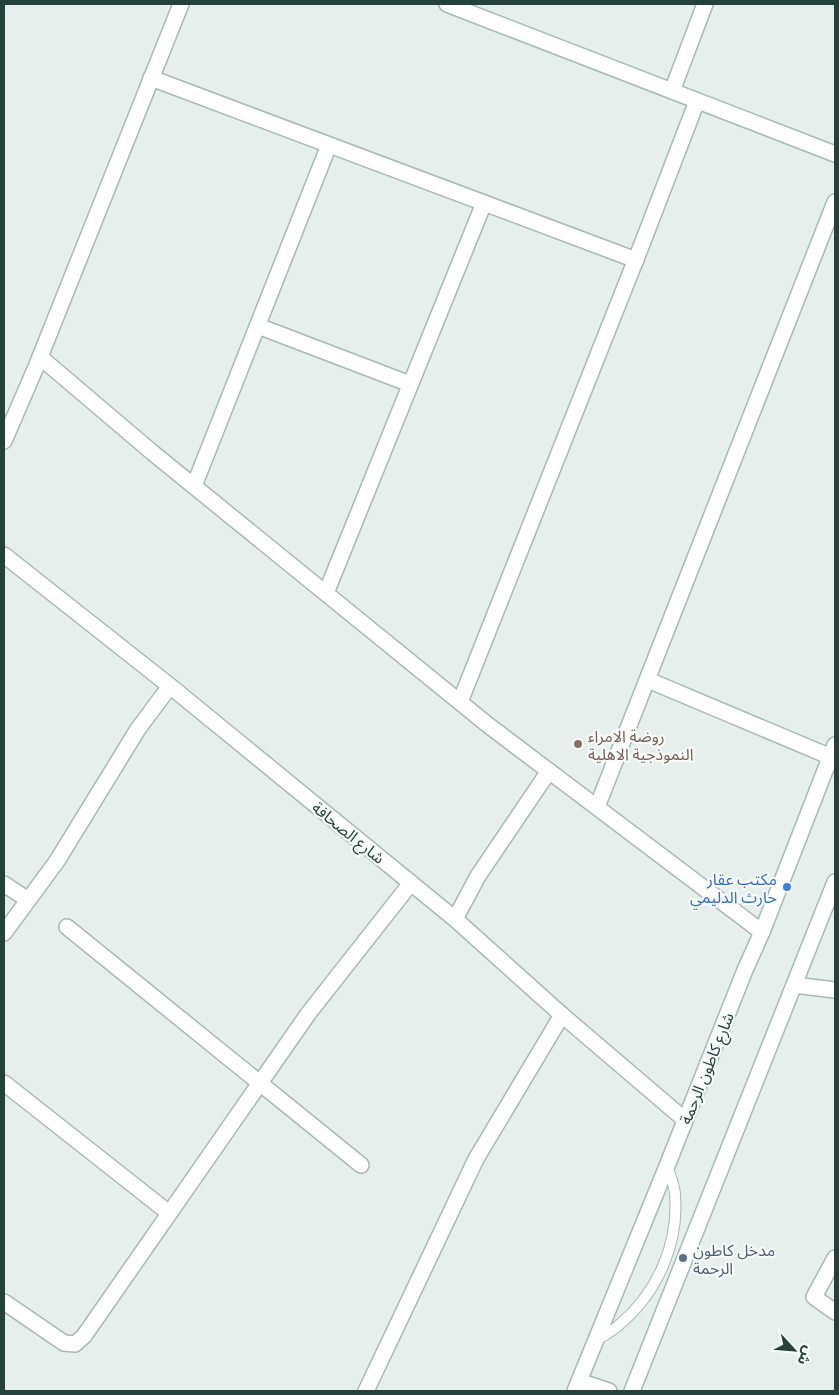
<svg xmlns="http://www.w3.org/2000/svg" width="839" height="1395" font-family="'Exo 2','Noto Sans Arabic',sans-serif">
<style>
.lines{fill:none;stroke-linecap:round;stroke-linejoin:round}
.lane-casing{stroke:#a8b8b2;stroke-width:12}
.street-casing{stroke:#a8b8b2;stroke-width:18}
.secondary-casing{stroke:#a4bbb3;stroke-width:18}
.lane{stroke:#fff;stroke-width:10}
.street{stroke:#fff;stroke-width:15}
.secondary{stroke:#fff;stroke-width:15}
.education-dot{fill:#8d6e63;stroke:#f7fbf9;stroke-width:2}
.shop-dot{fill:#3f7fe0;stroke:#f7fbf9;stroke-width:2}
.service-dot{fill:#5c6f8a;stroke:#f7fbf9;stroke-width:2}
.labels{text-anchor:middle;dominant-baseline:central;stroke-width:4.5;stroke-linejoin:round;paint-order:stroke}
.education-label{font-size:16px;fill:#785e54;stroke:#f7fbf9;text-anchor:start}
.street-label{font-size:16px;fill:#24423a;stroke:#f7fbf9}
.shop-label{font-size:16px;fill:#366cbe;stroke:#f7fbf9;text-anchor:end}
.service-label{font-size:16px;fill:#4e5e75;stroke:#f7fbf9;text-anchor:start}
</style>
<rect width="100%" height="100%" fill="#e6efeb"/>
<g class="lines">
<defs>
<path id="lane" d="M 595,1341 C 603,1336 613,1331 620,1324 C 657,1293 679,1244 675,1195 C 675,1186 670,1175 667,1166"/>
<g id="street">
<polyline points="151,78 636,260"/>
<polyline points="672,91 705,4"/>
<polyline points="258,326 410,384"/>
<polyline points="40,357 153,453 488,725 762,932"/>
<polyline points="4,441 36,367 181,4"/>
<polyline points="194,486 329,145"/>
<polyline points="4,555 170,686 455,919 562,1015 685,1120"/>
<polyline points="326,593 484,203"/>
<polyline points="648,680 831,757"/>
<polyline points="460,702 642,244 697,101"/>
<polyline points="597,807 835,202"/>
<polyline points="4,884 28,900"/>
<polyline points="455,919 478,876 549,771"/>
<polyline points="67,927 361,1165"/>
<polyline points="4,933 57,861 138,729 170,686"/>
<polyline points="794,985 835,990"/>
<polyline points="4,1083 169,1213"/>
<polyline points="835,1258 814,1297 835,1312"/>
<polyline points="4,1302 64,1343 75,1344 84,1336 308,1014 411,883"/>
<polyline points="579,1381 609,1391"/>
<polyline points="366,1391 476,1159 562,1015"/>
</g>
<g id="secondary">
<polyline points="447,4 835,154"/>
<polyline points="575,1391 667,1166 745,970 762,932 835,745"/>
<polyline points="632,1391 835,882"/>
</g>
</defs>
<use href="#lane" class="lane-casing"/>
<use href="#street" class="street-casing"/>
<use href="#secondary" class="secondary-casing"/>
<use href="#lane" class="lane"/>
<use href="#street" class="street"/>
<use href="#secondary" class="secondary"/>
</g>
<circle class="education-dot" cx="578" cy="744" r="5"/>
<circle class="shop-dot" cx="787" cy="887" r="5"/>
<circle class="service-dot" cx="683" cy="1258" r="5"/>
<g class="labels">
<g class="education-label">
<text x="588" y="735">روضة الامراء<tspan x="588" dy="18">النموذجية الاهلية</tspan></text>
</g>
<g class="street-label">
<text transform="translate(349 832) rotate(39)">شارع الصحافة</text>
<text transform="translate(706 1068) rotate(-68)">شارع كاطون الرحمة</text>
</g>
<g class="shop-label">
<text x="777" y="878">مكتب عقار<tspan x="777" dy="18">حارث الدليمي</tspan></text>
</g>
<g class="service-label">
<text x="693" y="1249">مدخل كاطون<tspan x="693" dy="18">الرحمة</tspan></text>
</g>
</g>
<rect width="839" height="1395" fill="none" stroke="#24423a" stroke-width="10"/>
<g transform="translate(794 1350) rotate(116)" stroke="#f7fbf9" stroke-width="4" paint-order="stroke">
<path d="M0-4L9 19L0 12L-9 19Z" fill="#24423a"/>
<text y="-8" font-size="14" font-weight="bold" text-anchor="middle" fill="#24423a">ش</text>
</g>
</svg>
